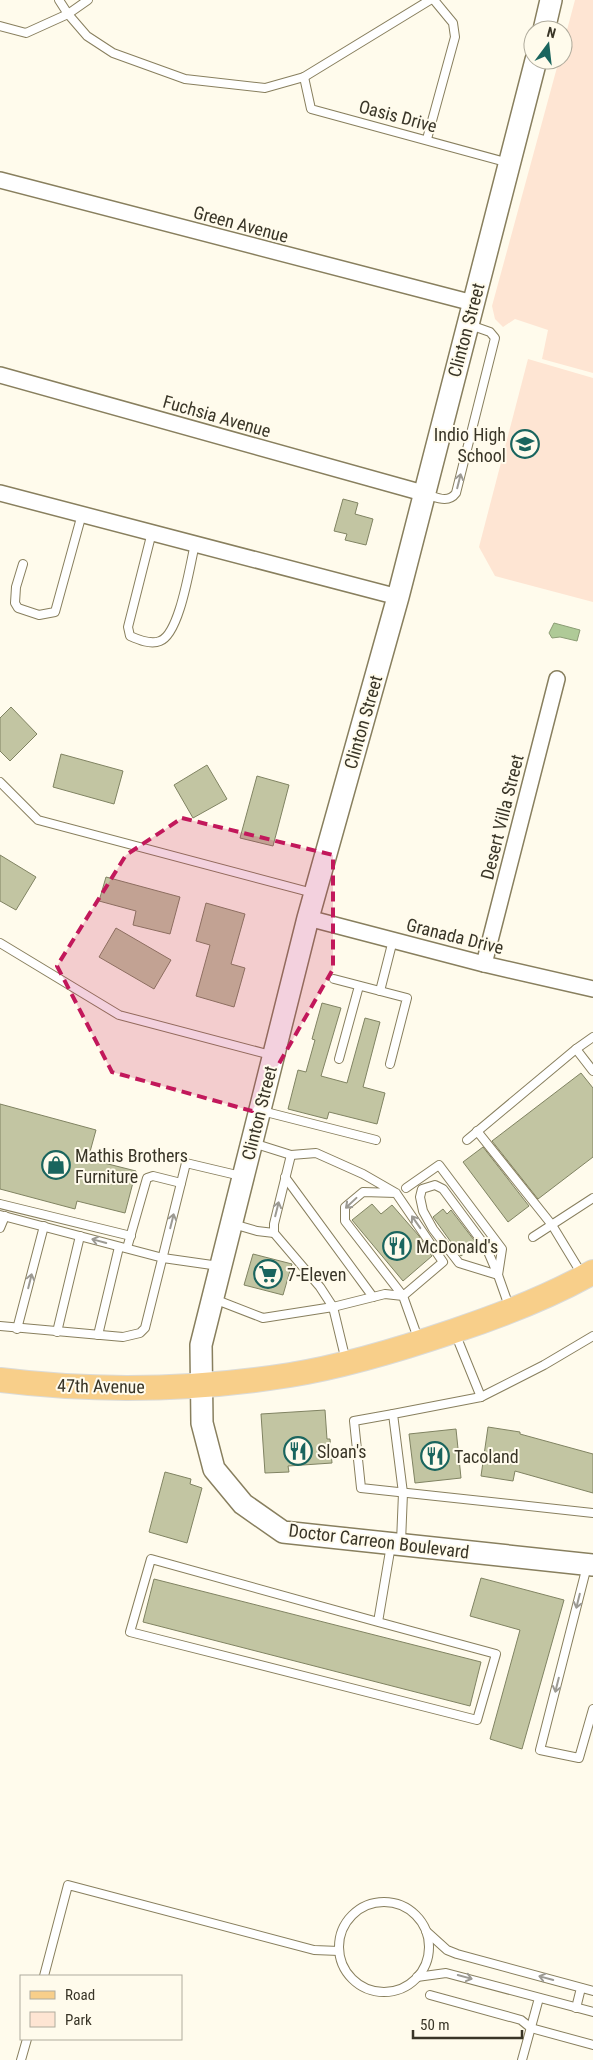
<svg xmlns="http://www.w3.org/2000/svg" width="593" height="2060" font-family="'Roboto Condensed',sans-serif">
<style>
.green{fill:#fee5d3}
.water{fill:#afca97;stroke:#8c9d75}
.building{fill:#c2c5a2;stroke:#808362}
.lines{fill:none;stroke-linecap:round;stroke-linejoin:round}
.lane-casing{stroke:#887f5e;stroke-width:10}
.street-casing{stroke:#887f5e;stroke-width:18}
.secondary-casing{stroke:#887f5e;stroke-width:24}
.primary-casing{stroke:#dbdbd8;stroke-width:26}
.lane{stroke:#fff;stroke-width:8}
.street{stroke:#fff;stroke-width:15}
.secondary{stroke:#fff;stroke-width:21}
.primary{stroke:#f8cf8a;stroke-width:24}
.oneway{stroke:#9c9a93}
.marked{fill:#c2185b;fill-opacity:0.2;stroke:#c2185b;stroke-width:4;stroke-dasharray:10 6;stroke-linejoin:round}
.labels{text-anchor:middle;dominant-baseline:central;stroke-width:4;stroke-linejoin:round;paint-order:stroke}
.street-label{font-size:18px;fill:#393527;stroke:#fffbec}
.poi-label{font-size:18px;fill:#393527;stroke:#fffbec;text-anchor:start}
</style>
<rect width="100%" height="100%" fill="#fffbec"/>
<g class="green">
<polygon points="575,0 593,0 593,373 542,359 548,330 515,319 503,327 495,319 492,306 559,60 563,60 563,45"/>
<polygon points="528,359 593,378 593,602 495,576 479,547"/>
</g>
<polygon class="water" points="554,623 580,630 577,641 560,637 552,638 549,633"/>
<g class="building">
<polygon points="343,499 358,503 355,514 373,519 366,545 345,540 347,534 334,531"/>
<polygon points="11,707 37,734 10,761 0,751 0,718"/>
<polygon points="61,754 123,771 114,804 53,787"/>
<polygon points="207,765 227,799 193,818 174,785"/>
<polygon points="257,776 289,785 273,846 240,838"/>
<polygon points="0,855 36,877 16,910 0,901"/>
<polygon points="106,877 180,897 170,934 133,925 136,911 99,901"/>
<polygon points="206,903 245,914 231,964 245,968 234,1007 196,996 210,945 196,941"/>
<polygon points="116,928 171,960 154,989 99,957"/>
<polygon points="322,1003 341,1008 321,1076 347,1083 365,1018 380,1022 363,1087 385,1093 377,1124 329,1112 327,1119 288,1109 298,1070 306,1072 315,1040 312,1039"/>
<polygon points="581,1073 593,1088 593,1157 538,1199 492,1141"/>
<polygon points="0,1104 96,1130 88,1159 136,1171 125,1213 77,1201 75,1209 0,1189"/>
<polygon points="483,1147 529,1206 508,1222 463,1162"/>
<polygon points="372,1204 381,1214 392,1205 419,1236 432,1256 403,1281 352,1220"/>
<polygon points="443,1209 447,1214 451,1210 477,1244 461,1256 433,1217"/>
<polygon points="253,1254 292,1264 283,1295 244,1285"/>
<polygon points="325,1410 327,1439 330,1439 332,1463 288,1466 289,1472 265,1473 261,1414"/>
<polygon points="488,1427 520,1432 520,1434 593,1454 593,1493 515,1471 513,1481 481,1476"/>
<polygon points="456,1429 461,1478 415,1483 409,1434"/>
<polygon points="165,1472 191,1479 190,1484 202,1488 187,1543 149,1532"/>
<polygon points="481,1578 564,1600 522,1749 490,1739 520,1630 470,1616"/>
<polygon points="154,1579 481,1662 470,1706 143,1622"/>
</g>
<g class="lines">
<defs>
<g id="lane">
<polyline points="59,0 68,14 87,36 113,53 185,79 265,88 304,77 430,0"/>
<polyline points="0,26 26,33 68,14 88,0"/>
<polyline points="304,77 311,109 509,163"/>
<polyline points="427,139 455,37 453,23 434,0"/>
<path d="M 425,494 C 436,497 448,504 456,493 L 495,338 L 490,332 L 470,325"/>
<path d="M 152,532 L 128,627 L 130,636 C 139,640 151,645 160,641 C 180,634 190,564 195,544"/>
<polyline points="23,564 16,587 15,603 18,608 39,615 55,612 82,514"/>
<polyline points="0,782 38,820 313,893"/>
<polyline points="0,943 119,1015 271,1055"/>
<polyline points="334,979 407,998 390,1064"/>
<polyline points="380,991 393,940"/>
<polyline points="576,1049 593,1037"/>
<polyline points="339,1059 359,986"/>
<polyline points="262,1111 376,1140"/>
<polyline points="477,1131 552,1225 583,1276"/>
<polyline points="467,1140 576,1049 593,1071"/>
<polyline points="253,1143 291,1155 316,1153 363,1174 396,1193 443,1262 403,1296 345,1221 345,1207 363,1192 396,1193"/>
<polyline points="291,1155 274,1224 274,1233 320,1287 333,1307 385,1294 403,1296 419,1341"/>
<polyline points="285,1177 373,1297"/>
<polygon points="435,1185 443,1189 486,1247 498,1275 459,1263 433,1229 423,1211 420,1197 422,1189"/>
<polyline points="406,1188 439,1165 502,1249 498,1275 510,1309"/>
<polyline points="0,1204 131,1236"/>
<polyline points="0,1215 163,1258 219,1266"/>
<polyline points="233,1224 257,1231 274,1233"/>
<polyline points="0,1228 5,1216"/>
<polyline points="533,1237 593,1198"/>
<polyline points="127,1248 147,1178 153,1176 181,1183"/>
<polyline points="214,1299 263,1318 333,1307 346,1361"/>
<polyline points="0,1326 123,1337 140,1333 145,1328 186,1163 241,1176"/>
<polyline points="17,1329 44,1226"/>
<polyline points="57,1332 80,1236"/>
<polyline points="455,1333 481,1397"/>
<polyline points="98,1335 119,1247"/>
<polyline points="393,1414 354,1421 361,1488 593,1513"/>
<polyline points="401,1542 403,1493 393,1414 481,1397 544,1365 593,1336"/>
<polyline points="587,1566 540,1750 579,1758 593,1709"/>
<polyline points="378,1622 151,1559 130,1632 477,1720 496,1654 378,1622 391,1545"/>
<circle cx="384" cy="1947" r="45"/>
<polyline points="426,1931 447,1950 457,1954 593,1991"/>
<polyline points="44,1976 68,1885 314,1950 339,1951"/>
<polyline points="417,1977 446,1973 593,2012"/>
<polyline points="430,1995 521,2020 531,2028 593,2045"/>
<polyline points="576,2008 581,1988"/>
<polyline points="21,2060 27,2039"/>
<polyline points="522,2060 539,1998"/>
</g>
<g id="street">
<polyline points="0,180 473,303"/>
<polyline points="0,375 423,493"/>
<polyline points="0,493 398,597"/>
<polyline points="308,918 484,964 593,989"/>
<polyline points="484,964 557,679"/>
</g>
<g id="secondary">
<polyline points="544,30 551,0"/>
<polyline points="536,60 398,597 308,918 201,1345 202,1423 214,1469 243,1504 283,1532 593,1565"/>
</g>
<path id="primary" d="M 0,1380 C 96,1392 195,1390 290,1375 C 346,1366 401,1349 454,1331 C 502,1315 549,1297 593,1272"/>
</defs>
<use href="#lane" class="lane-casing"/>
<use href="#street" class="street-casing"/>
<use href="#secondary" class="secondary-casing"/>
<use href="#primary" class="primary-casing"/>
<use href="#lane" class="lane"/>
<use href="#street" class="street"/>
<use href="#secondary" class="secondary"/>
<use href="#primary" class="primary"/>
</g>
<defs><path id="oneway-shaft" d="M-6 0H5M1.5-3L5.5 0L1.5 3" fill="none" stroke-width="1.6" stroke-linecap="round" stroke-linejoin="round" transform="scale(1.25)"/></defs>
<g class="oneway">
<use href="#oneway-shaft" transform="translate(459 481) rotate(-76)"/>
<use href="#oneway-shaft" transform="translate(351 1203) rotate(137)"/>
<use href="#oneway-shaft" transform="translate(277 1209) rotate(-76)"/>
<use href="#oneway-shaft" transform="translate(172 1221) rotate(-76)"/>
<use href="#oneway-shaft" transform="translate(416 1222) rotate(-125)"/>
<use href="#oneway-shaft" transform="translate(99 1241) rotate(-165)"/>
<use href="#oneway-shaft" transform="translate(30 1281) rotate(-76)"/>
<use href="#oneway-shaft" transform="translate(578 1601) rotate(104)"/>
<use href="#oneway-shaft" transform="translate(557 1685) rotate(104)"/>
<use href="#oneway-shaft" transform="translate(465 1977) rotate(15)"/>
<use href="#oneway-shaft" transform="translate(546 1978) rotate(-165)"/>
</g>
<path class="marked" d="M 182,818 L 333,855 L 333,969 L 252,1111 L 112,1072 L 57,966 L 126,855 Z"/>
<defs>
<symbol id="school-ring" viewBox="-11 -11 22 22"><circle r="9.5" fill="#fffbec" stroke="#1a655e" stroke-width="1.5"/><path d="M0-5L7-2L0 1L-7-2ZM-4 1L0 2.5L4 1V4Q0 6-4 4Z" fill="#1a655e"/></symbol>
<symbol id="shop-ring" viewBox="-11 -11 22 22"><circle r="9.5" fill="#fffbec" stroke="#1a655e" stroke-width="1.5"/><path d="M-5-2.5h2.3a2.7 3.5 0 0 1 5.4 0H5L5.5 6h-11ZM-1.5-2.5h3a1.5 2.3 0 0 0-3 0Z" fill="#1a655e"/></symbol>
<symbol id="restaurant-ring" viewBox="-11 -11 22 22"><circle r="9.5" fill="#fffbec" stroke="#1a655e" stroke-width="1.5"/><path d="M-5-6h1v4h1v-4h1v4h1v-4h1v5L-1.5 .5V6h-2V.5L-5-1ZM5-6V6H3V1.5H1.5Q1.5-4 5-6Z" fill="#1a655e"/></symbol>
<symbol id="supermarket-ring" viewBox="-11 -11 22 22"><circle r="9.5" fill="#fffbec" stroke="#1a655e" stroke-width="1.5"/><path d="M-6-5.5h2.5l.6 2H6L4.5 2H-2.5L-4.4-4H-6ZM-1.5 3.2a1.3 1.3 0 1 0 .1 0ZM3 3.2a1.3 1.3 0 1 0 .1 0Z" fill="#1a655e"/></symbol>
</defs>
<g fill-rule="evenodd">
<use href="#school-ring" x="509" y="428" width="32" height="32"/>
<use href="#shop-ring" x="40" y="1149" width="32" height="32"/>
<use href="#restaurant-ring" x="381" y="1230" width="32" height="32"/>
<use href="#supermarket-ring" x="252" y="1258" width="32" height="32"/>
<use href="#restaurant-ring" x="282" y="1435" width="32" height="32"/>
<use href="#restaurant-ring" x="419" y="1440" width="32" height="32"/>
</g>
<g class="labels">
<g class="street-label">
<text transform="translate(398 116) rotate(15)">Oasis Drive</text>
<text transform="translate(241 224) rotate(15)">Green Avenue</text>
<text transform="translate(466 330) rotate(-75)">Clinton Street</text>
<text transform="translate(217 416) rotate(16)">Fuchsia Avenue</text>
<text transform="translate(363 722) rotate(-74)">Clinton Street</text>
<text transform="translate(502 817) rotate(-76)">Desert Villa Street</text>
<text transform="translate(455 936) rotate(14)">Granada Drive</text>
<text transform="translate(259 1113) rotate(-76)">Clinton Street</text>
<text transform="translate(101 1386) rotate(1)">47th Avenue</text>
<text transform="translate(379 1541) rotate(7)">Doctor Carreon Boulevard</text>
</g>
<g class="poi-label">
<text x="506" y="434" text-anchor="end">Indio High<tspan x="506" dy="21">School</tspan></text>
<text x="75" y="1155">Mathis Brothers<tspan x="75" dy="21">Furniture</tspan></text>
<text x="416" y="1246">McDonald's</text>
<text x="287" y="1274">7-Eleven</text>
<text x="317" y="1451">Sloan's</text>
<text x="454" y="1456">Tacoland</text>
</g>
</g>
<rect x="20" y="1975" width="162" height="65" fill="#fffbec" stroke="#b0ac9d"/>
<rect x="30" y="1991" width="25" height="8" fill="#f8cf8a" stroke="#b0ac9d"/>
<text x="65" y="2000" font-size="15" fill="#393527">Road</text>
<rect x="30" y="2012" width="25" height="15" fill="#fee5d3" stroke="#b0ac9d"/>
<text x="65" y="2025" font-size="15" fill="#393527">Park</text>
<g transform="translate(548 45) rotate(15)"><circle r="24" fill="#fffbec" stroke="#b0ac9d"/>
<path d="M0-4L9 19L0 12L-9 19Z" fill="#1a655e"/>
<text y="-8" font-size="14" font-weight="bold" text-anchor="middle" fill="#393527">N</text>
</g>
<path d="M413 2030v8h109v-8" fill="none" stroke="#393527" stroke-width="2.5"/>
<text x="420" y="2030" font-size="15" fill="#393527" stroke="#fffbec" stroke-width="4" paint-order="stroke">50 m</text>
</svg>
